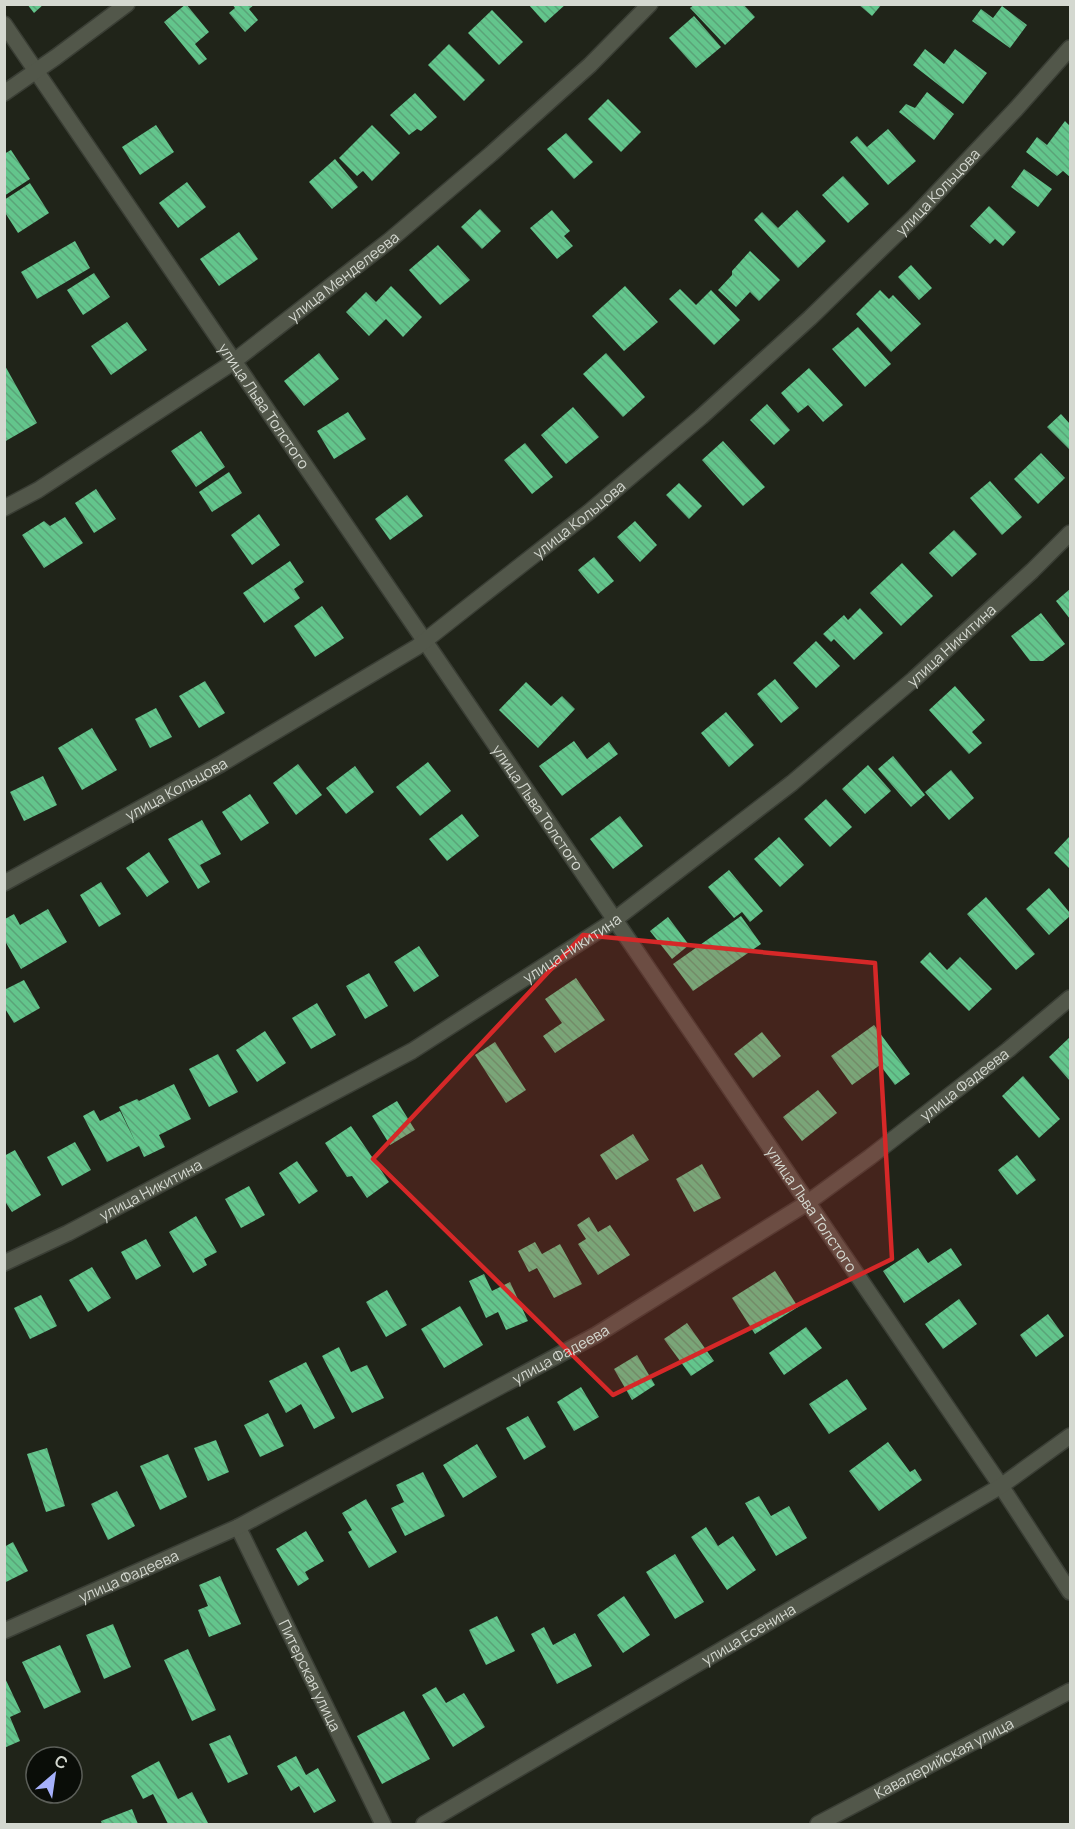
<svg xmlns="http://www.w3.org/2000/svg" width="1075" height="1829" font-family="Manrope,sans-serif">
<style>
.building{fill:url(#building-back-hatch)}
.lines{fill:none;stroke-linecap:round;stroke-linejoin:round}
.street-casing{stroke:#3a3e35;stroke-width:18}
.street{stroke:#52574a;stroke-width:15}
.marked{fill:#d62828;fill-opacity:0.2;stroke:#d62828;stroke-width:4.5;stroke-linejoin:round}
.labels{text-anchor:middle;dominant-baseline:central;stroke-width:6;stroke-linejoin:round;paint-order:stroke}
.street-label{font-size:15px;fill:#d4d8d0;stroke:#0a0d08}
</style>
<defs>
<pattern id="building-back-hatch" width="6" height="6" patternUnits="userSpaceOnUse" patternTransform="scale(1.5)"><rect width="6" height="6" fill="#63c58c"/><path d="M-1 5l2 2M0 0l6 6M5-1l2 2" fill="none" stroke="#5aa478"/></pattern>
</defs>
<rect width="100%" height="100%" fill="#202419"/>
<g class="building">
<polygon points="27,4 44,4 34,13"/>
<polygon points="186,4 209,32 195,44 207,59 199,65 164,22"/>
<polygon points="232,4 255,4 249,9 258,20 245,32 229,13 235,8"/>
<polygon points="528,4 566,4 545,23"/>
<polygon points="695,4 743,4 755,17 725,45 690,8"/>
<polygon points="858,4 882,4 872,16"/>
<polygon points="1002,6 1027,25 1010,48 972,21 981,9 993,18"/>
<polygon points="492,10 523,42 499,65 468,33"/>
<polygon points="694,16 721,47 696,68 669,38"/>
<polygon points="449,44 485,80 464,101 428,65"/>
<polygon points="925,49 944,64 955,49 987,73 963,104 913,65"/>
<polygon points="927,92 954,114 934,140 899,112 906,104 915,108"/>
<polygon points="415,93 437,117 421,131 417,129 409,135 390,115"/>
<polygon points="608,99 641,132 621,152 588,119"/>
<polygon points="1065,121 1070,126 1070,177 1063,171 1057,176 1026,152 1037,137 1047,145"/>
<polygon points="156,125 174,152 140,175 122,147"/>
<polygon points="372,125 400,153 372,181 363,171 357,176 339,158"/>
<polygon points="888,129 916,161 888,185 850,142 857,136 867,147"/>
<polygon points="566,133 593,162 574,179 547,149"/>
<polygon points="11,150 30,179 4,196 4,154"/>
<polygon points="335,159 358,187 332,209 309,182"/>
<polygon points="1024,169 1052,189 1038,207 1011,187"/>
<polygon points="843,176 869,204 848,223 822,195"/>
<polygon points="187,182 206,207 178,228 159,203"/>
<polygon points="30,183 49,213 18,233 4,211 4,200"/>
<polygon points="989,206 1016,232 1003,246 995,239 990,244 970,226"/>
<polygon points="480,209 501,231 482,249 461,227"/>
<polygon points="552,210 570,231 564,236 573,246 557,259 530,228"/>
<polygon points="797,210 826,241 798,268 754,220 762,212 778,228"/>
<polygon points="239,232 258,259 219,286 200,259"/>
<polygon points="75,241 90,268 37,299 21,272"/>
<polygon points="438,245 470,280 440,305 409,270"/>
<polygon points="750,251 780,280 759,301 750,292 736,307 718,290 732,275 732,271"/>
<polygon points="911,265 932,288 919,300 898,277"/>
<polygon points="94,273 110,297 83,315 67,290"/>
<polygon points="391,286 422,317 403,337 386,319 369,336 346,312 366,292 376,302"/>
<polygon points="625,286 658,322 624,351 592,316"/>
<polygon points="680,289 696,305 711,290 740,320 714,345 669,299"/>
<polygon points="880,290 889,299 893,295 921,324 891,352 856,314"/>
<polygon points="127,322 147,350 111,375 91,346"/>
<polygon points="858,327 891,364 865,387 832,349"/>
<polygon points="319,353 339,379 304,406 284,381"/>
<polygon points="606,353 645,397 623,417 583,374"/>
<polygon points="4,364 37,423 4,442"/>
<polygon points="809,368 843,405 823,422 808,405 798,413 781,393"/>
<polygon points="767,404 790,430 774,445 750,420"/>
<polygon points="573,407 599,437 566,464 541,435"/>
<polygon points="348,412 366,439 334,459 317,431"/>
<polygon points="1061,414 1070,424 1070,450 1047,427"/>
<polygon points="201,431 225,467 196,487 171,451"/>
<polygon points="723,441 765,487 743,506 702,460"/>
<polygon points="525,443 553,477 532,494 504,460"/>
<polygon points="1041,453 1065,478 1038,504 1014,479"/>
<polygon points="229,472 242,493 212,512 199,492"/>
<polygon points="990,481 1022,517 1002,535 970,498"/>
<polygon points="679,483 702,506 689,519 666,495"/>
<polygon points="96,489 116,519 94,533 75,503"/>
<polygon points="407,495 423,516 390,540 375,519"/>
<polygon points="259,514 280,545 252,565 231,535"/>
<polygon points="65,517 83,543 44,568 22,535 44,521 50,526"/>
<polygon points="635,521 657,545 640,562 617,537"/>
<polygon points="954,530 977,554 952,577 929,553"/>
<polygon points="594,557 614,581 598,594 578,570"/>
<polygon points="290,561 304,582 294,589 300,598 264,623 243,593"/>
<polygon points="902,563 933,596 901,626 870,593"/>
<polygon points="1070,589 1070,619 1056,601"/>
<polygon points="322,606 344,638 315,657 294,626"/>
<polygon points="860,608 883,633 854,660 834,639 831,642 823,634 844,615 848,620"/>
<polygon points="1041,613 1065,644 1043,661 1030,661 1011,636"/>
<polygon points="816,641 840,666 816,688 793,663"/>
<polygon points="775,679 799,708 781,723 757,694"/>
<polygon points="205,681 225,713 199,728 179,696"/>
<polygon points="526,682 551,706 562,696 575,709 538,748 499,710"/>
<polygon points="955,686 985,720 972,732 982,743 969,754 929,710"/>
<polygon points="156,708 172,737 150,748 135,719"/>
<polygon points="726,712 754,745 729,767 701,733"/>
<polygon points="92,728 117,770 82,790 58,748"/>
<polygon points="574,741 587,759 609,742 618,754 562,796 539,766"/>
<polygon points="893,756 925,795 911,807 878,769"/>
<polygon points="428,762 451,791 420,816 396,787"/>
<polygon points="298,764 322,795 296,815 273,783"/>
<polygon points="868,765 891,791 865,814 842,789"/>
<polygon points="355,766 374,792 346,814 326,788"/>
<polygon points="951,770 974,798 949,820 925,792"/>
<polygon points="43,776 57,805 24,821 10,792"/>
<polygon points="250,794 269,823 241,841 222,812"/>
<polygon points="826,799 852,827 830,847 804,819"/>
<polygon points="462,814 479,836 447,861 429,839"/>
<polygon points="620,816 643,846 613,869 590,839"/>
<polygon points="202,820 221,854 200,865 210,882 198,889 168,839"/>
<polygon points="1070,836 1070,869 1054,853"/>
<polygon points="779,837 804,865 780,887 754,859"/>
<polygon points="149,852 169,882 147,897 126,868"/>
<polygon points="729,870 763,911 750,922 742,912 734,918 708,887"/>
<polygon points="101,882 121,914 99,927 80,895"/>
<polygon points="1049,888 1070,913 1070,916 1049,935 1026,909"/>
<polygon points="986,897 1035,954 1016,970 967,914"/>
<polygon points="48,909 67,942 21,969 5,941 5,919 14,914 20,925"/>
<polygon points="741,916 761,944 693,991 673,964"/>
<polygon points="668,917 689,945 672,959 650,931"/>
<polygon points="419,946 439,976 414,992 394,962"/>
<polygon points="930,952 947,970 960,957 992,989 969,1011 920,962"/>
<polygon points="369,973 388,1006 365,1019 346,986"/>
<polygon points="576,978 605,1020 555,1053 543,1036 562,1023 545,999"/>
<polygon points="24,980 40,1008 14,1023 4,1007 4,990"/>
<polygon points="317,1003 336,1035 311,1049 292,1018"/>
<polygon points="874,1025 910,1074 895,1085 880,1065 852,1085 831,1056"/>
<polygon points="265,1031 286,1063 257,1082 236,1050"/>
<polygon points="762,1032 781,1056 753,1078 734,1054"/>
<polygon points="1070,1037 1070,1081 1049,1057"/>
<polygon points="495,1042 526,1090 506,1103 475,1055"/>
<polygon points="218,1054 238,1092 209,1107 189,1069"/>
<polygon points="1023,1076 1060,1119 1039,1138 1002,1096"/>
<polygon points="174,1084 191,1119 159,1135 165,1147 144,1157 139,1146 107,1162 83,1116 94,1110 100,1121 120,1111 136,1143 119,1107 137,1099 139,1101"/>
<polygon points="818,1090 837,1113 802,1141 783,1117"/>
<polygon points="397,1101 415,1130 390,1145 372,1116"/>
<polygon points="351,1126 389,1182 367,1198 352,1176 347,1177 325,1143"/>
<polygon points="633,1134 649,1160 616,1180 600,1155"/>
<polygon points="75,1142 91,1170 62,1186 47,1157"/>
<polygon points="15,1150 41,1195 12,1212 4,1200 4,1156"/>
<polygon points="1017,1155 1036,1180 1017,1195 998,1170"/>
<polygon points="297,1161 318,1191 299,1204 279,1173"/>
<polygon points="702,1164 721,1198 694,1212 676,1179"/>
<polygon points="249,1186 265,1215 241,1228 225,1199"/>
<polygon points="196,1216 217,1252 204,1259 207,1265 193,1273 169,1232"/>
<polygon points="589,1217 598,1232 610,1225 630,1255 598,1275 578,1244 586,1239 577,1225"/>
<polygon points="146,1239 161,1266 136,1280 121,1252"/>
<polygon points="535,1242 542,1254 560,1244 582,1284 554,1298 537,1268 529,1272 518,1251"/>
<polygon points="918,1248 928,1263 951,1248 962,1265 904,1303 883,1271"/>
<polygon points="92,1267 111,1298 88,1312 69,1280"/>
<polygon points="775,1271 798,1307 755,1334 732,1298"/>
<polygon points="484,1274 492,1291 510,1282 528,1321 506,1330 498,1312 486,1318 469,1281"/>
<polygon points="387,1290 407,1325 386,1337 366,1302"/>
<polygon points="41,1295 57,1326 30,1339 14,1308"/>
<polygon points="959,1299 977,1324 943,1349 925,1324"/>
<polygon points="460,1306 483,1345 444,1368 421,1329"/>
<polygon points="1048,1314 1064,1336 1036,1357 1020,1335"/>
<polygon points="687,1323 714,1361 691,1376 664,1339"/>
<polygon points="806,1327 822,1348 784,1375 769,1353"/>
<polygon points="339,1347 351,1372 367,1365 384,1398 352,1413 322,1356"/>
<polygon points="637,1355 655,1385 632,1400 614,1369"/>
<polygon points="306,1362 335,1418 314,1429 301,1404 286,1413 269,1381"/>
<polygon points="847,1379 867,1409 829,1434 809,1404"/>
<polygon points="581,1387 599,1417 574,1431 557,1402"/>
<polygon points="268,1413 284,1446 260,1457 244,1425"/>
<polygon points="528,1416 546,1447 524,1460 506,1428"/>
<polygon points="216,1440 229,1472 208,1481 194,1448"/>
<polygon points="888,1442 910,1472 915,1469 922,1480 879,1511 849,1471"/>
<polygon points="477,1444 497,1477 463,1498 443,1465"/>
<polygon points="47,1448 65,1506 46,1512 27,1454"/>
<polygon points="168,1454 187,1497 160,1510 140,1466"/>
<polygon points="423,1472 445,1516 405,1536 391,1508 404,1502 396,1485"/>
<polygon points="117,1491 135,1526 108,1540 91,1504"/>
<polygon points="759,1496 771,1516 789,1506 807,1538 776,1556 745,1503"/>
<polygon points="366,1499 397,1552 369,1568 348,1532 352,1530 342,1513"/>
<polygon points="706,1527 718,1546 733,1536 756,1570 727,1590 691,1537"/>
<polygon points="306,1531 324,1561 305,1572 309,1579 298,1586 276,1549"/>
<polygon points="13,1542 28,1571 6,1582 4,1578 4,1547"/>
<polygon points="675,1554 704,1602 675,1619 646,1572"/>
<polygon points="220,1576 241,1624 209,1637 198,1610 208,1606 199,1585"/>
<polygon points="624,1596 650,1635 623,1653 597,1615"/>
<polygon points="497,1616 515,1651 486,1665 469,1630"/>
<polygon points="113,1624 131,1667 104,1679 86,1635"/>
<polygon points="544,1627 553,1645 575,1633 592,1666 557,1684 531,1634"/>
<polygon points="60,1645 81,1692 44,1709 22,1662"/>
<polygon points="188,1649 216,1710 192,1721 164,1660"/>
<polygon points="4,1676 21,1712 10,1717 20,1741 4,1748"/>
<polygon points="436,1687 446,1703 464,1693 485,1727 453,1747 422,1695"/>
<polygon points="404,1711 430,1759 382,1784 357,1736"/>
<polygon points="230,1735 248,1774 228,1783 209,1744"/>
<polygon points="296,1756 306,1775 318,1768 336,1801 314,1813 299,1786 291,1791 277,1766"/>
<polygon points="159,1761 178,1799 192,1792 208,1823 204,1824 168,1824 153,1794 143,1799 131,1776"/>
<polygon points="132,1809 138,1824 102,1824 101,1821"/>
</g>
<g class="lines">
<defs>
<g id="street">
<path id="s1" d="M 4,24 L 1001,1486 L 1070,1592"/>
<polyline points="4,93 56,57 127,4"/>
<path id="s2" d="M 4,508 L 38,490 L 229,365 L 390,240 L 491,154 L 590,65 L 650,4"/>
<path id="s3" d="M 4,883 L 221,764 L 417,647 L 474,602 L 589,512 L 701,417 L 810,318 L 915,216 L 1016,109 L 1070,48"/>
<path id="s4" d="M 4,1263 L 68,1233 L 412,1051 L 609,924 L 792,783 L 914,679 L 1032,571 L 1070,533"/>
<path id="s5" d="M 238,1527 L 383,1824"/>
<path id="s6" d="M 4,1631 L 238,1527 L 596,1335 L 807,1203 L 870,1157 L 1008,1050 L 1070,998"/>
<path id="s7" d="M 424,1824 L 1001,1486 L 1070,1436"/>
<path id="s8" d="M 818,1824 L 1070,1691"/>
</g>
</defs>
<use href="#street" class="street-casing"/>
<use href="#street" class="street"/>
</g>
<path class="marked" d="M 583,935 L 875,963 L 892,1259 L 613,1395 L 373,1159 Z"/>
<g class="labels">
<g class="street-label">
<text stroke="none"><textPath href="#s3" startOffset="1168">улица Кольцова</textPath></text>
<text stroke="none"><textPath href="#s2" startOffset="411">улица Менделеева</textPath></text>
<text stroke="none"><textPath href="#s1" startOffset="462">улица Льва Толстого</textPath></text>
<text stroke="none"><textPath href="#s3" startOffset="682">улица Кольцова</textPath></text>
<text stroke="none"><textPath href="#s4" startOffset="1136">улица Никитина</textPath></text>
<text stroke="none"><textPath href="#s3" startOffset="196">улица Кольцова</textPath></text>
<text stroke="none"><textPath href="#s1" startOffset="948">улица Льва Толстого</textPath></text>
<text stroke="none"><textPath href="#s4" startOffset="650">улица Никитина</textPath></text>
<text stroke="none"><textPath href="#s6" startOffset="1108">улица Фадеева</textPath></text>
<text stroke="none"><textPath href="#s4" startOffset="164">улица Никитина</textPath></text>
<text stroke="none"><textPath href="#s1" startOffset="1434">улица Льва Толстого</textPath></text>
<text stroke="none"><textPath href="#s6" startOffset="622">улица Фадеева</textPath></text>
<text stroke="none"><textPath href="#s6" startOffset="136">улица Фадеева</textPath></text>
<text stroke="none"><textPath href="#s7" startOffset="376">улица Есенина</textPath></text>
<text stroke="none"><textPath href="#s5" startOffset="165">Питерская улица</textPath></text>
<text stroke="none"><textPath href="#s8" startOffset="142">Кавалерийская улица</textPath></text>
</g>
</g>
<rect width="1075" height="1829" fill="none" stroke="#d4d8d0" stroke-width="12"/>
<g transform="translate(54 1775) rotate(29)"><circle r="28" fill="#0a0d08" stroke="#5b5e58" stroke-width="1.5"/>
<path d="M0-4.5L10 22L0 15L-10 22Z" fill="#a6b1fc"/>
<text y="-9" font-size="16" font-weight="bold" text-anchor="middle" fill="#d4d8d0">С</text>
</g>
</svg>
